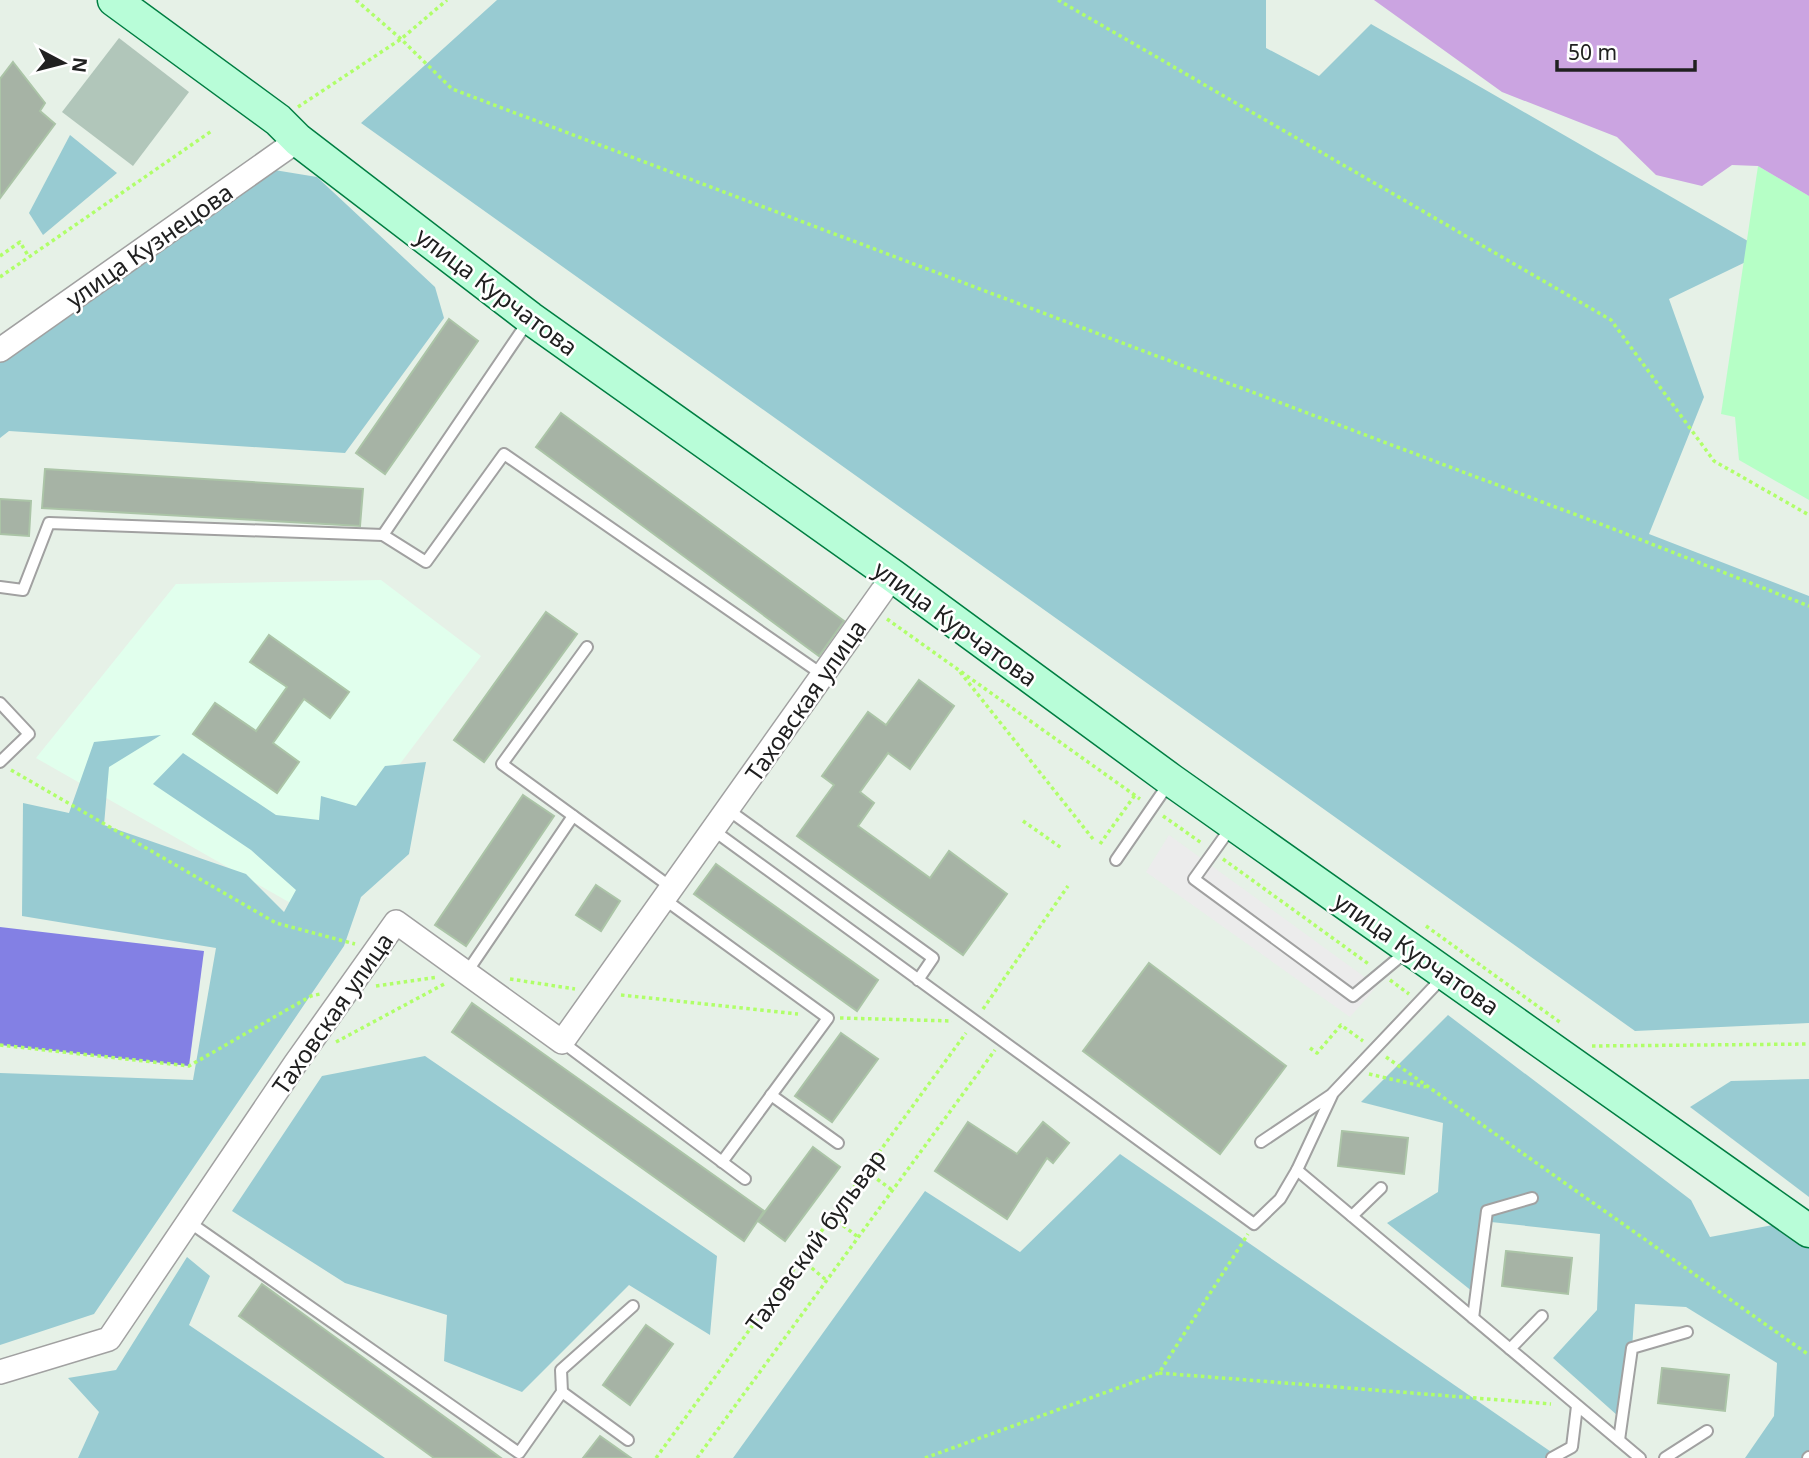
<svg xmlns="http://www.w3.org/2000/svg" width="1809" height="1458" font-family="'Noto Sans',sans-serif">
<style>
.education{fill:#e1ffed}
.construction{fill:#b1c6ba}
.forest{fill:#98cbd2}
.sand{fill:#b6ffc6}
.pitch{fill:#8380e4}
.parking{fill:#ececec}
.water{fill:#cba4e1}
.building{fill:#a6b3a5;stroke:#abc4a7;stroke-width:2}
.lines{fill:none;stroke-linecap:round;stroke-linejoin:round}
.service-casing{stroke:#a1a1a1;stroke-width:14}
.minor-casing{stroke:#a1a1a1;stroke-width:26}
.secondary-casing{stroke:#007e42;stroke-width:35}
.path{stroke:#b0ff69;stroke-width:3.5;stroke-dasharray:3.5 3.5;stroke-linecap:butt}
.service{stroke:#fff;stroke-width:10}
.minor{stroke:#fff;stroke-width:23}
.secondary{stroke:#b8fdd8;stroke-width:32}
.labels{text-anchor:middle;dominant-baseline:central;stroke-width:5;stroke-linejoin:round;paint-order:stroke}
.street-label{font-size:24px;fill:#202020;stroke:#fff}
</style>
<rect width="100%" height="100%" fill="#e6f1e7"/>
<polygon class="education" points="381,580 481,656 294,905 36,758 176,584"/>
<polygon class="construction" points="119,38 189,92 133,166 62,112"/>
<g class="forest">
<polygon points="497,0 1266,0 1266,48 1319,76 1371,24 1760,248 1754,258 1669,299 1704,397 1649,534 1809,596 1809,1023 1635,1031 361,123"/>
<polygon points="70,135 117,173 43,235 29,213"/>
<polygon points="256,167 317,177 435,287 444,318 345,453 9,431 0,438 0,339"/>
<polygon points="161,735 109,767 104,825 246,874 284,912 296,890 251,850 153,784 183,753 276,815 319,820 321,796 356,806 385,766 426,762 409,854 361,897 344,946 94,1314 0,1345 0,1073 193,1080 216,948 22,916 23,803 69,813 94,742"/>
<polygon points="1448,1015 1691,1200 1710,1237 1778,1224 1809,1248 1809,1458 1745,1458 1774,1416 1777,1363 1686,1307 1635,1304 1627,1424 1553,1358 1597,1310 1600,1234 1491,1222 1473,1292 1387,1223 1438,1192 1443,1123 1361,1102"/>
<polygon points="425,1056 717,1256 710,1335 629,1285 522,1392 444,1361 447,1315 345,1283 232,1211 322,1076"/>
<polygon points="1809,1079 1809,1197 1690,1107 1731,1081"/>
<polygon points="1120,1154 1560,1458 733,1458 925,1191 1020,1252"/>
<polygon points="187,1257 210,1276 189,1325 385,1458 78,1458 99,1412 68,1378 116,1370"/>
</g>
<polygon class="sand" points="1758,166 1809,196 1809,500 1739,460 1735,417 1721,414"/>
<polygon class="pitch" points="0,927 204,951 189,1066 0,1045"/>
<polygon class="parking" points="1169,835 1377,986 1350,1017 1146,872"/>
<polygon class="water" points="1374,0 1809,0 1809,196 1758,166 1732,165 1702,186 1656,175 1617,137 1502,92"/>
<g class="building">
<polygon points="13,62 45,103 40,111 55,124 0,198 0,79"/>
<polygon points="449,319 478,341 385,474 356,453"/>
<polygon points="561,413 844,621 819,656 536,447"/>
<polygon points="45,469 363,489 360,526 42,508"/>
<polygon points="0,499 31,501 29,536 0,534"/>
<polygon points="546,612 577,634 484,762 454,740"/>
<polygon points="269,635 349,692 330,718 304,699 273,743 299,762 277,793 193,734 215,703 256,731 287,687 250,662"/>
<polygon points="919,680 954,706 910,769 888,753 860,792 874,803 858,826 930,878 949,851 1007,894 963,955 797,836 834,785 822,776 868,712 886,725"/>
<polygon points="523,795 554,816 466,946 435,925"/>
<polygon points="716,864 878,980 857,1011 694,894"/>
<polygon points="596,885 620,901 601,931 576,915"/>
<polygon points="1149,963 1286,1066 1220,1154 1083,1051"/>
<polygon points="472,1003 764,1211 744,1241 452,1032"/>
<polygon points="841,1033 878,1059 832,1122 795,1096"/>
<polygon points="968,1122 1017,1154 1043,1122 1069,1143 1053,1163 1047,1158 1007,1219 935,1171"/>
<polygon points="1342,1131 1408,1138 1404,1174 1338,1166"/>
<polygon points="813,1147 840,1167 785,1241 758,1221"/>
<polygon points="1506,1251 1572,1258 1568,1294 1502,1286"/>
<polygon points="262,1284 501,1458 434,1458 239,1316"/>
<polygon points="646,1325 673,1344 630,1405 603,1385"/>
<polygon points="1662,1368 1729,1375 1725,1411 1658,1403"/>
<polygon points="600,1436 631,1458 583,1458"/>
</g>
<g class="lines">
<defs>
<g id="service">
<polyline points="383,535 426,562 504,454 823,675"/>
<polyline points="0,587 23,590 49,523 383,535 529,320"/>
<polyline points="587,647 502,764 672,888"/>
<polyline points="0,703 29,734 0,762"/>
<polyline points="727,809 933,958 918,980"/>
<polyline points="1232,826 1194,879 1353,996 1407,951"/>
<polyline points="713,830 1254,1224 1280,1199 1297,1170 1333,1093 1443,977"/>
<polyline points="1116,860 1169,783"/>
<polyline points="664,899 828,1018 722,1162"/>
<polyline points="467,972 573,816"/>
<polyline points="562,1042 745,1179"/>
<polyline points="771,1095 838,1143"/>
<polyline points="1261,1142 1331,1095"/>
<polyline points="1297,1170 1640,1458"/>
<polyline points="1352,1216 1381,1188"/>
<polyline points="189,1222 519,1453 562,1392 561,1370 633,1306"/>
<polyline points="1473,1318 1487,1211 1532,1198"/>
<polyline points="1510,1349 1542,1316"/>
<polyline points="562,1392 628,1440"/>
<polyline points="1619,1440 1632,1348 1687,1332"/>
<polyline points="1552,1458 1572,1447 1577,1406"/>
<polyline points="1665,1458 1707,1431"/>
<polyline points="1808,1458 1809,1457"/>
</g>
<g id="minor">
<polyline points="0,350 298,140"/>
<polyline points="0,1372 109,1339 295,1064 396,922 562,1042 893,576"/>
</g>
<polyline id="secondary" points="114,0 278,120 298,140 530,318 893,576 1171,780 1809,1231"/>
</defs>
<use href="#service" class="service-casing"/>
<use href="#minor" class="minor-casing"/>
<use href="#secondary" class="secondary-casing"/>
<g class="path">
<polyline points="356,0 401,39 452,89 1611,528 1809,606"/>
<polyline points="1058,0 1611,320 1714,461 1809,515"/>
<polyline points="298,107 401,39 447,0"/>
<polyline points="0,256 20,242 29,257"/>
<polyline points="0,277 213,130"/>
<polyline points="887,619 1140,799"/>
<polyline points="960,672 1093,839"/>
<polyline points="11,770 276,923 355,944"/>
<polyline points="1163,816 1203,844"/>
<polyline points="1023,821 1063,849"/>
<polyline points="1100,844 1135,795"/>
<polyline points="1223,859 1370,965"/>
<polyline points="1426,926 1561,1023"/>
<polyline points="510,979 575,989"/>
<polyline points="1390,980 1409,994"/>
<polyline points="376,986 438,977"/>
<polyline points="621,995 798,1014"/>
<polyline points="983,1009 1068,886"/>
<polyline points="840,1018 952,1021"/>
<polyline points="336,1042 446,983"/>
<polyline points="0,1045 189,1066 311,996 320,994"/>
<polyline points="1592,1046 1809,1044"/>
<polyline points="1310,1048 1317,1053 1341,1025 1363,1041"/>
<polyline points="1386,1057 1809,1355"/>
<polyline points="1369,1074 1426,1087"/>
<polyline points="866,1171 892,1190"/>
<polyline points="832,1217 858,1237"/>
<polyline points="801,1259 826,1280"/>
<polyline points="1159,1373 1551,1404"/>
<polyline points="656,1458 966,1033"/>
<polyline points="697,1458 995,1050"/>
<polyline points="925,1458 1159,1373 1248,1234"/>
</g>
<use href="#service" class="service"/>
<use href="#minor" class="minor"/>
<use href="#secondary" class="secondary"/>
</g>
<g class="labels">
<g class="street-label">
<text transform="translate(149 245) rotate(-35)">улица Кузнецова</text>
<text transform="translate(497 291) rotate(37)">улица Курчатова</text>
<text transform="translate(956 623) rotate(36)">улица Курчатова</text>
<text transform="translate(805 700) rotate(-55)">Таховская улица</text>
<text transform="translate(1417 953) rotate(35)">улица Курчатова</text>
<text transform="translate(332 1013) rotate(-55)">Таховская улица</text>
<text transform="translate(815 1240) rotate(-54)">Таховский бульвар</text>
</g>
</g>
<g transform="translate(63 63) rotate(97)" stroke="#ffffff" stroke-width="5" paint-order="stroke">
<path d="M0-5L12 26L0 18L-12 26Z" fill="#202020"/>
<text y="-10" font-size="19" font-weight="bold" text-anchor="middle" fill="#202020">N</text>
</g>
<path d="M1557 60v10h138v-10" fill="none" stroke="#202020" stroke-width="3.5"/>
<text x="1568" y="60" font-size="21" fill="#202020" stroke="#ffffff" stroke-width="5" paint-order="stroke">50 m</text>
</svg>
